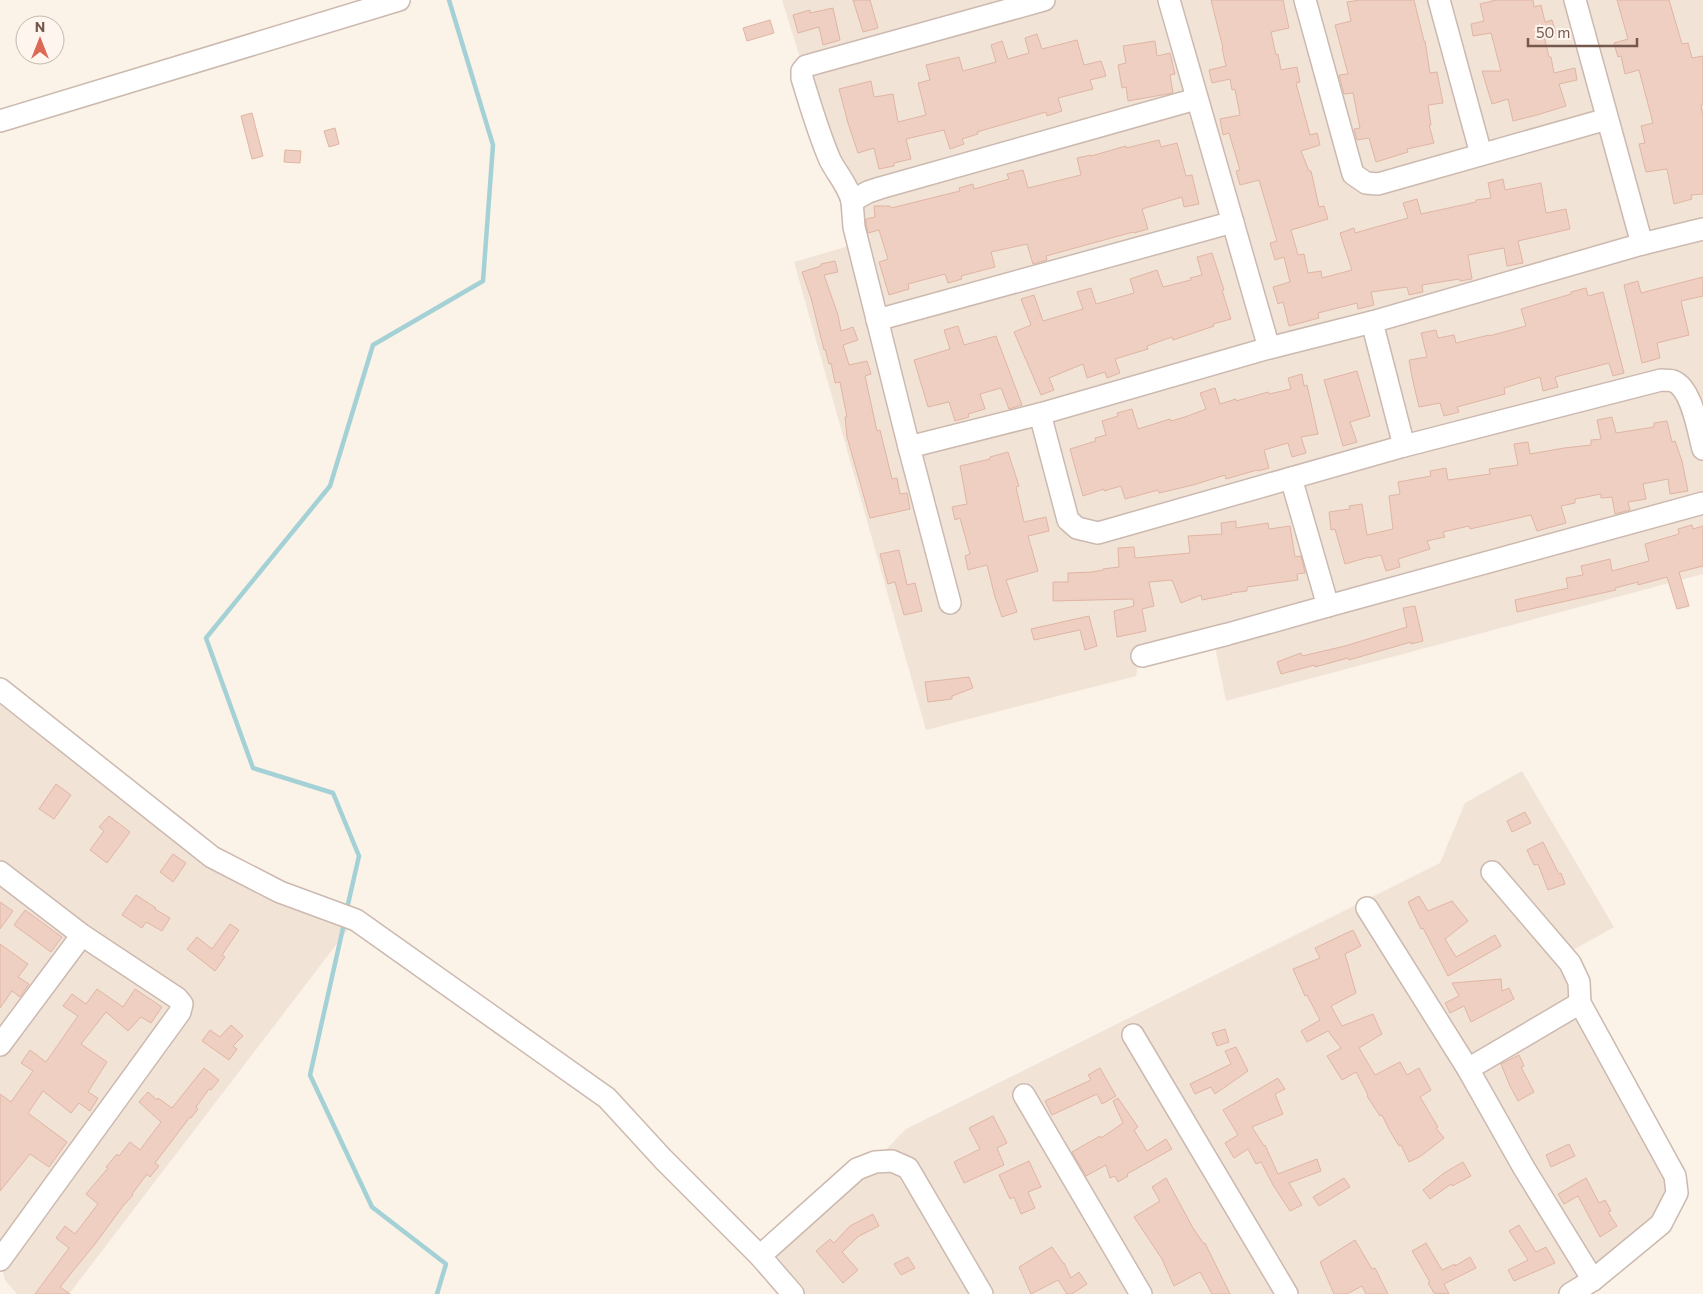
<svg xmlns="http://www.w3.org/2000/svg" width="1703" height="1294" font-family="Commissioner,sans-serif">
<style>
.residential{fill:#f2e3d7}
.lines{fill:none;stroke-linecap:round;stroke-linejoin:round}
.stream{stroke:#a4d1d5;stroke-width:4.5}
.building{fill:#efcfc1;stroke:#e0b5a3}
.minor-casing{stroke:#ccb9af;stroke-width:24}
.minor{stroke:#fff;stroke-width:21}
</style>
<rect width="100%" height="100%" fill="#fbf2e8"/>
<g class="residential">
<polygon points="782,0 1703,0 1703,574 1226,701 1212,632 1141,650 1136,676 926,730 794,262 863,242 822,128"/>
<polygon points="0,696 212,863 352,924 69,1294 17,1294 5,1280 0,1262"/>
<polygon points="1522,771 1614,927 1557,959 1667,1176 1670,1194 1656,1220 1560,1294 801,1294 769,1257 861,1175 906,1129 1440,863 1465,803"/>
</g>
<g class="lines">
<g class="stream">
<polyline points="348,904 359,856 333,793 253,768 206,638 330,486 373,345 483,281 493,145 449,0"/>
<polyline points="343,928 310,1075 372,1207 446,1264 437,1294"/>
</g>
</g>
<g class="building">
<polygon points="853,0 870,0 878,28 863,32"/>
<polygon points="1211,0 1283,0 1289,28 1271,32 1276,55 1278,54 1281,70 1297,67 1300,82 1296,83 1310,135 1317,133 1320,145 1301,151 1309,171 1311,171 1319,207 1324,206 1328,219 1291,230 1298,255 1304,254 1308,273 1321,271 1322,278 1352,270 1340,233 1354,228 1355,233 1408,218 1403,203 1417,199 1421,214 1476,202 1476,200 1491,198 1488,183 1503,179 1505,190 1541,183 1546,213 1566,209 1570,229 1518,241 1523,263 1507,266 1504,248 1468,255 1472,279 1460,281 1459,279 1422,285 1423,292 1409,295 1407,287 1371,292 1374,305 1358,309 1357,303 1318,313 1319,318 1289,326 1283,302 1278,304 1273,287 1290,282 1284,257 1275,260 1270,243 1277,241 1259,180 1240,185 1236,171 1240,170 1229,133 1223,135 1220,119 1240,115 1235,89 1232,90 1230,79 1212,83 1209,70 1226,66 1222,48 1223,48"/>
<polygon points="1360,0 1414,0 1424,41 1425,41 1430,73 1437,72 1443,103 1428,105 1431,125 1429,125 1434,143 1407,149 1408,152 1376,162 1369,138 1357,140 1354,129 1360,128 1353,93 1344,94 1339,75 1348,74 1335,25 1351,21 1347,2"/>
<polygon points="1496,0 1533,0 1534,7 1541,5 1545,22 1552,20 1556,33 1544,36 1549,57 1551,57 1554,73 1575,68 1577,80 1559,84 1566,106 1537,115 1513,121 1508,99 1492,104 1482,71 1501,71 1491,33 1473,36 1471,24 1484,21 1480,4"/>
<polygon points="1617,0 1669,0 1682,44 1688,43 1692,58 1703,56 1703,104 1701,105 1703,115 1703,194 1691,195 1692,199 1674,204 1667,169 1646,172 1639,144 1645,143 1641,126 1653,123 1639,70 1625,74 1621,56 1618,57 1614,43 1628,39"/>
<polygon points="833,8 840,40 823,45 819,27 798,33 793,15 810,10 810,13"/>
<polygon points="770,20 774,33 747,41 743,28"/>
<polygon points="1037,34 1042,49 1077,40 1084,65 1101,61 1106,76 1090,80 1093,89 1058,98 1062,111 1047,116 1046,112 977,132 978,134 962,139 964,144 950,149 944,130 906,139 911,159 894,163 894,166 879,169 874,148 858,153 848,123 839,89 871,81 874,97 893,94 898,122 926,115 918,83 930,80 926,65 959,57 963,71 996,62 991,45 1002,41 1008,59 1029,53 1025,38"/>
<polygon points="1155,41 1157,56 1170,53 1175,74 1170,75 1173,93 1128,101 1126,87 1122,88 1118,65 1126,63 1123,46"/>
<polygon points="252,113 263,156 252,159 241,116"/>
<polygon points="335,128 339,144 329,147 324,131"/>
<polygon points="1159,140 1161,147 1177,143 1186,176 1192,175 1199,204 1184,207 1182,197 1142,209 1148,229 1134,233 1133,232 1046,256 1047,260 1033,264 1027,244 991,252 995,267 961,276 962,279 948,283 945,274 908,284 909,289 889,295 879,262 888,259 879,230 868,233 866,223 866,219 875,217 874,206 890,206 891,208 960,191 959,188 973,184 974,189 1009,179 1007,174 1023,170 1028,188 1081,175 1077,158 1091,155 1091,156 1126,146 1126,148"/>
<polygon points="285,150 301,151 300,163 284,162"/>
<polygon points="1212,253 1224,290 1222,290 1231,319 1213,324 1214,326 1173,340 1172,337 1147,346 1148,349 1115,359 1120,373 1107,378 1105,372 1087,378 1083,364 1049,378 1054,390 1041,395 1014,332 1031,325 1021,299 1034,295 1043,321 1083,309 1077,292 1091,288 1096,304 1134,293 1130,279 1157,270 1163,287 1191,280 1190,278 1202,275 1197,257"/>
<polygon points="835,261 838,272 824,275 838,315 841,331 853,327 858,340 843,345 849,365 867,361 871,374 865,376 877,431 880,430 892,479 897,478 900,494 907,493 910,509 870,518 847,437 845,417 847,417 840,382 835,383 831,363 829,364 825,349 824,350 811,298 802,272 821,266 821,264"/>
<polygon points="1703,277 1703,296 1681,301 1689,335 1657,343 1660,358 1642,363 1624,285 1638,281 1641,293"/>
<polygon points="1586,288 1588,296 1603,292 1624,373 1613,376 1609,363 1555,377 1558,387 1543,391 1540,377 1504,388 1505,394 1457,407 1459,412 1444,416 1440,403 1419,407 1412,377 1409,360 1427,357 1421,333 1436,330 1438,338 1454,335 1456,343 1489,335 1489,336 1526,326 1521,309 1571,294 1571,292"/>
<polygon points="958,326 964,345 996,336 1022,405 1009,409 1001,388 980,394 985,409 968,414 969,417 955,421 949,402 928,407 914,360 950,349 944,330"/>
<polygon points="1357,371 1370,416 1350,422 1357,442 1343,446 1324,380"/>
<polygon points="1302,374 1304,386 1307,385 1318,434 1301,437 1306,453 1292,457 1288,443 1264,450 1269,468 1258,471 1257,470 1226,479 1225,475 1193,485 1159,493 1158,490 1125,499 1121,486 1104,491 1104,489 1083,496 1070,449 1096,441 1095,438 1106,435 1102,421 1118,416 1117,413 1132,409 1138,429 1170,419 1171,421 1185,417 1206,409 1200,393 1215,388 1220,404 1236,399 1236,401 1268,392 1269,394 1291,389 1288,378"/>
<polygon points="1612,417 1616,433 1654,427 1654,423 1667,421 1672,442 1675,441 1682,461 1688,491 1670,494 1668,479 1643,484 1646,499 1628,502 1630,510 1615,514 1612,497 1601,498 1601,494 1575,499 1575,503 1561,506 1566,523 1537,531 1531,515 1470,529 1469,526 1443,532 1445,537 1427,541 1430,549 1398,559 1400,567 1386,571 1381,555 1369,558 1369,557 1345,564 1335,529 1331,530 1329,512 1350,509 1349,506 1362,504 1367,535 1393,529 1389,496 1400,494 1398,482 1431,476 1430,471 1446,468 1448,480 1490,474 1489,469 1518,465 1514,444 1528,442 1530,454 1564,448 1591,445 1591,440 1601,439 1597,420"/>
<polygon points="1008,452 1019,486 1016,487 1024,522 1046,517 1049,531 1028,536 1038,571 1006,580 1017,612 1002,617 995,597 987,565 968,570 965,556 970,554 960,518 955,520 952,507 967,504 960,466 990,459 990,457"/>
<polygon points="1236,521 1236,528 1268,523 1269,529 1290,526 1295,557 1301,556 1305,573 1297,574 1298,580 1247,587 1247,591 1231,593 1232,594 1202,600 1201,595 1181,603 1172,580 1149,582 1154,606 1142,609 1146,631 1117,637 1114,611 1134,606 1133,599 1053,601 1053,582 1068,582 1068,573 1092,572 1103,570 1103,569 1119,567 1118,548 1134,547 1135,558 1190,553 1188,536 1222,534 1221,523"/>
<polygon points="1692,525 1693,529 1703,526 1703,566 1679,572 1689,606 1677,609 1667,577 1638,585 1638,582 1615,588 1616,590 1517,612 1515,600 1568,588 1566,578 1583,575 1581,566 1610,559 1612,571 1649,561 1645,544 1679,534 1678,529"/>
<polygon points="899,550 907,585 915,583 922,611 904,615 895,582 888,584 880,554"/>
<polygon points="1415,606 1423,641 1411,644 1411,642 1349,660 1348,658 1315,667 1315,665 1281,674 1277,662 1301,653 1302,656 1345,646 1407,627 1403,608"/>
<polygon points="1089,616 1097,646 1085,650 1080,630 1034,640 1031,629"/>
<polygon points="969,677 973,688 952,696 952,699 928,702 925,682"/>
<polygon points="56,784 71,795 54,819 39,809"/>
<polygon points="1525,812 1531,823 1512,832 1507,821"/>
<polygon points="109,816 130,832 107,863 90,850 104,831 99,827"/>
<polygon points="1543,842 1559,874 1561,873 1565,884 1548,890 1538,864 1534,865 1527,850"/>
<polygon points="173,854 186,863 173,882 160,872"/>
<polygon points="136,895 156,908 155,909 170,918 162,931 146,922 142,928 122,915"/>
<polygon points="1419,896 1428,911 1452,901 1468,921 1445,939 1456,957 1495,935 1501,946 1448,976 1423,928 1421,929 1408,902"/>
<polygon points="0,902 13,911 0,929"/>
<polygon points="25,910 62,937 51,952 14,925"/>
<polygon points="230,924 239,930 222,955 225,957 215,971 187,949 197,937 212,949"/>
<polygon points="1353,930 1361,946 1345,954 1356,993 1331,1006 1342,1026 1373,1014 1382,1034 1359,1048 1375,1075 1400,1062 1407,1075 1419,1068 1431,1090 1420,1097 1438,1127 1436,1128 1444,1138 1421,1156 1409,1162 1401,1145 1399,1146 1390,1131 1382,1115 1380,1116 1367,1096 1368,1095 1356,1072 1342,1080 1327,1056 1341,1048 1328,1031 1307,1042 1301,1031 1320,1020 1307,995 1305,996 1293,969 1320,958 1315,948"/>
<polygon points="0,944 28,964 18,977 29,984 20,997 12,991 0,1008"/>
<polygon points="1501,979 1502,991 1509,988 1514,999 1471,1022 1464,1006 1450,1013 1445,1003 1459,996 1452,983"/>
<polygon points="97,989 123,1007 135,989 162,1007 151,1023 141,1017 128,1031 106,1012 81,1044 107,1062 88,1092 98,1098 90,1111 79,1103 71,1113 43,1091 28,1113 67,1142 49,1167 30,1154 0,1191 0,1094 11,1102 33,1071 21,1063 30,1050 46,1062 78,1016 63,1006 72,994 86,1004"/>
<polygon points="231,1025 243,1036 233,1046 237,1049 229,1060 202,1041 210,1030 220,1037"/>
<polygon points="1225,1029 1229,1042 1217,1046 1212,1033"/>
<polygon points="1236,1047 1248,1071 1215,1094 1211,1087 1195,1094 1190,1084 1231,1064 1225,1051"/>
<polygon points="1519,1055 1524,1066 1521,1067 1534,1092 1518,1101 1510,1086 1501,1064"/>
<polygon points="204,1068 219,1080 211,1090 209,1089 196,1107 198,1109 191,1118 190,1117 155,1163 159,1166 150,1177 147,1174 132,1194 133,1195 123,1206 95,1244 60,1287 70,1294 35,1294 69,1248 56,1238 65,1226 75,1234 98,1204 86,1194 108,1168 106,1167 117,1154 119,1156 130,1142 140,1150 161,1122 139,1102 148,1092 157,1100 158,1098 172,1108"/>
<polygon points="1100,1068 1116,1096 1102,1104 1097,1094 1052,1115 1045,1101 1091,1080 1088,1075"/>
<polygon points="1278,1078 1285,1089 1275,1094 1283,1114 1252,1127 1264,1146 1265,1145 1278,1174 1317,1159 1321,1171 1289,1183 1302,1205 1290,1211 1273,1185 1261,1162 1256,1164 1248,1149 1234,1158 1225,1143 1238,1135 1223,1110"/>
<polygon points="1118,1098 1138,1127 1134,1130 1147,1151 1166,1139 1172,1149 1127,1174 1128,1176 1118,1182 1115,1176 1110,1178 1106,1165 1086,1176 1072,1152 1100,1136 1101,1138 1123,1123 1113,1101"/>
<polygon points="993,1116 1007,1143 997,1148 1004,1165 964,1183 954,1162 980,1149 969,1128"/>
<polygon points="1569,1144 1575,1156 1551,1167 1546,1155"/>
<polygon points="1029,1161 1041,1187 1028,1192 1035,1208 1021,1214 1014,1197 1010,1199 999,1175"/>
<polygon points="1463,1162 1471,1176 1452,1186 1451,1184 1430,1199 1423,1190 1444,1173"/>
<polygon points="1166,1178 1193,1228 1204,1244 1205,1243 1230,1294 1212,1294 1200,1272 1174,1286 1162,1259 1134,1217 1160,1201 1152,1187"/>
<polygon points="1344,1178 1350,1187 1319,1206 1313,1197"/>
<polygon points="1586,1178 1599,1203 1605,1200 1611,1211 1608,1212 1617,1226 1600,1237 1578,1196 1564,1204 1558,1194"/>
<polygon points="873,1214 879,1226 859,1236 842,1252 858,1270 843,1283 816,1251 830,1239 834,1243 850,1226"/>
<polygon points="1519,1225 1536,1252 1546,1247 1555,1263 1514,1281 1508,1270 1528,1260 1509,1231"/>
<polygon points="1355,1240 1372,1269 1375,1268 1388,1294 1366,1294 1362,1286 1347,1294 1334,1294 1320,1262"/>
<polygon points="1426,1243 1442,1270 1455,1264 1455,1266 1470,1257 1476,1268 1444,1284 1449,1294 1434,1293 1428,1283 1430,1282 1412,1251"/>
<polygon points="1052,1247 1063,1263 1064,1263 1071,1278 1079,1272 1087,1284 1072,1294 1067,1294 1058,1280 1031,1294 1019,1267"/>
<polygon points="908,1257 915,1268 901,1275 894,1264"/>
</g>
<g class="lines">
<defs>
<g id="minor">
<polyline points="1169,0 1269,348"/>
<polyline points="1305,0 1353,174 1366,183 1378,184 1607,119"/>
<polyline points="1439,0 1481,154"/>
<polyline points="1575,0 1642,244"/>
<polyline points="0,121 399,0"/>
<path d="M 852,201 C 848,185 837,174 830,160 C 818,132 811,107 802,78 L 802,71 L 806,66 L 1044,0"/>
<polyline points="877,320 1233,222"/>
<polyline points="1372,322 1404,446"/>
<path d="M 1040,414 L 1068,520 L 1077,528 L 1098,533 L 1404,446 L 1661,380 C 1665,380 1670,380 1673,381 C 1692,388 1698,431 1703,449"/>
<polyline points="909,447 1040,414 1269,348 1372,322 1642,244 1703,229"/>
<polyline points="1291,478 1328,606"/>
<polyline points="950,603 909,447 854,227 852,201 868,192 880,188 1196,99"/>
<polyline points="1142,656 1228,634 1328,606 1703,503"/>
<polyline points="0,689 212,857 280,892 356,920 607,1098 663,1159 760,1256 793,1294"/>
<polyline points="0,872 82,935 177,998 182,1004 180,1012 0,1260"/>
<polyline points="1492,872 1570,963 1579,982 1580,1003 1675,1176 1677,1193 1661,1224 1593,1280 1570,1294"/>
<polyline points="1367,908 1468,1069 1524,1168 1593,1280"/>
<polyline points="1133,1035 1287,1294"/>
<polyline points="0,1045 82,935"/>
<polyline points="1468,1069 1580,1003"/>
<polyline points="1024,1095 1141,1294"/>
<polyline points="760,1256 857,1169 875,1162 892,1161 908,1168 982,1294"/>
</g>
</defs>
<use href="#minor" class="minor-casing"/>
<use href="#minor" class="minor"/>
</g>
<g transform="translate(40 40)"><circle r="24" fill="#fef6ee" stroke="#c7b7ae"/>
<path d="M0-4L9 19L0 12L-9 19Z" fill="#dc6856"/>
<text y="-8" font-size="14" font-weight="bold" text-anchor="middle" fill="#74584d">N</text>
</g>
<path d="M1528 38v8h109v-8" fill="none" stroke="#74584d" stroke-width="2.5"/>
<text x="1536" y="38" font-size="15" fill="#74584d" stroke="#fef6ee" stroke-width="4" paint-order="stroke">50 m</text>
</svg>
